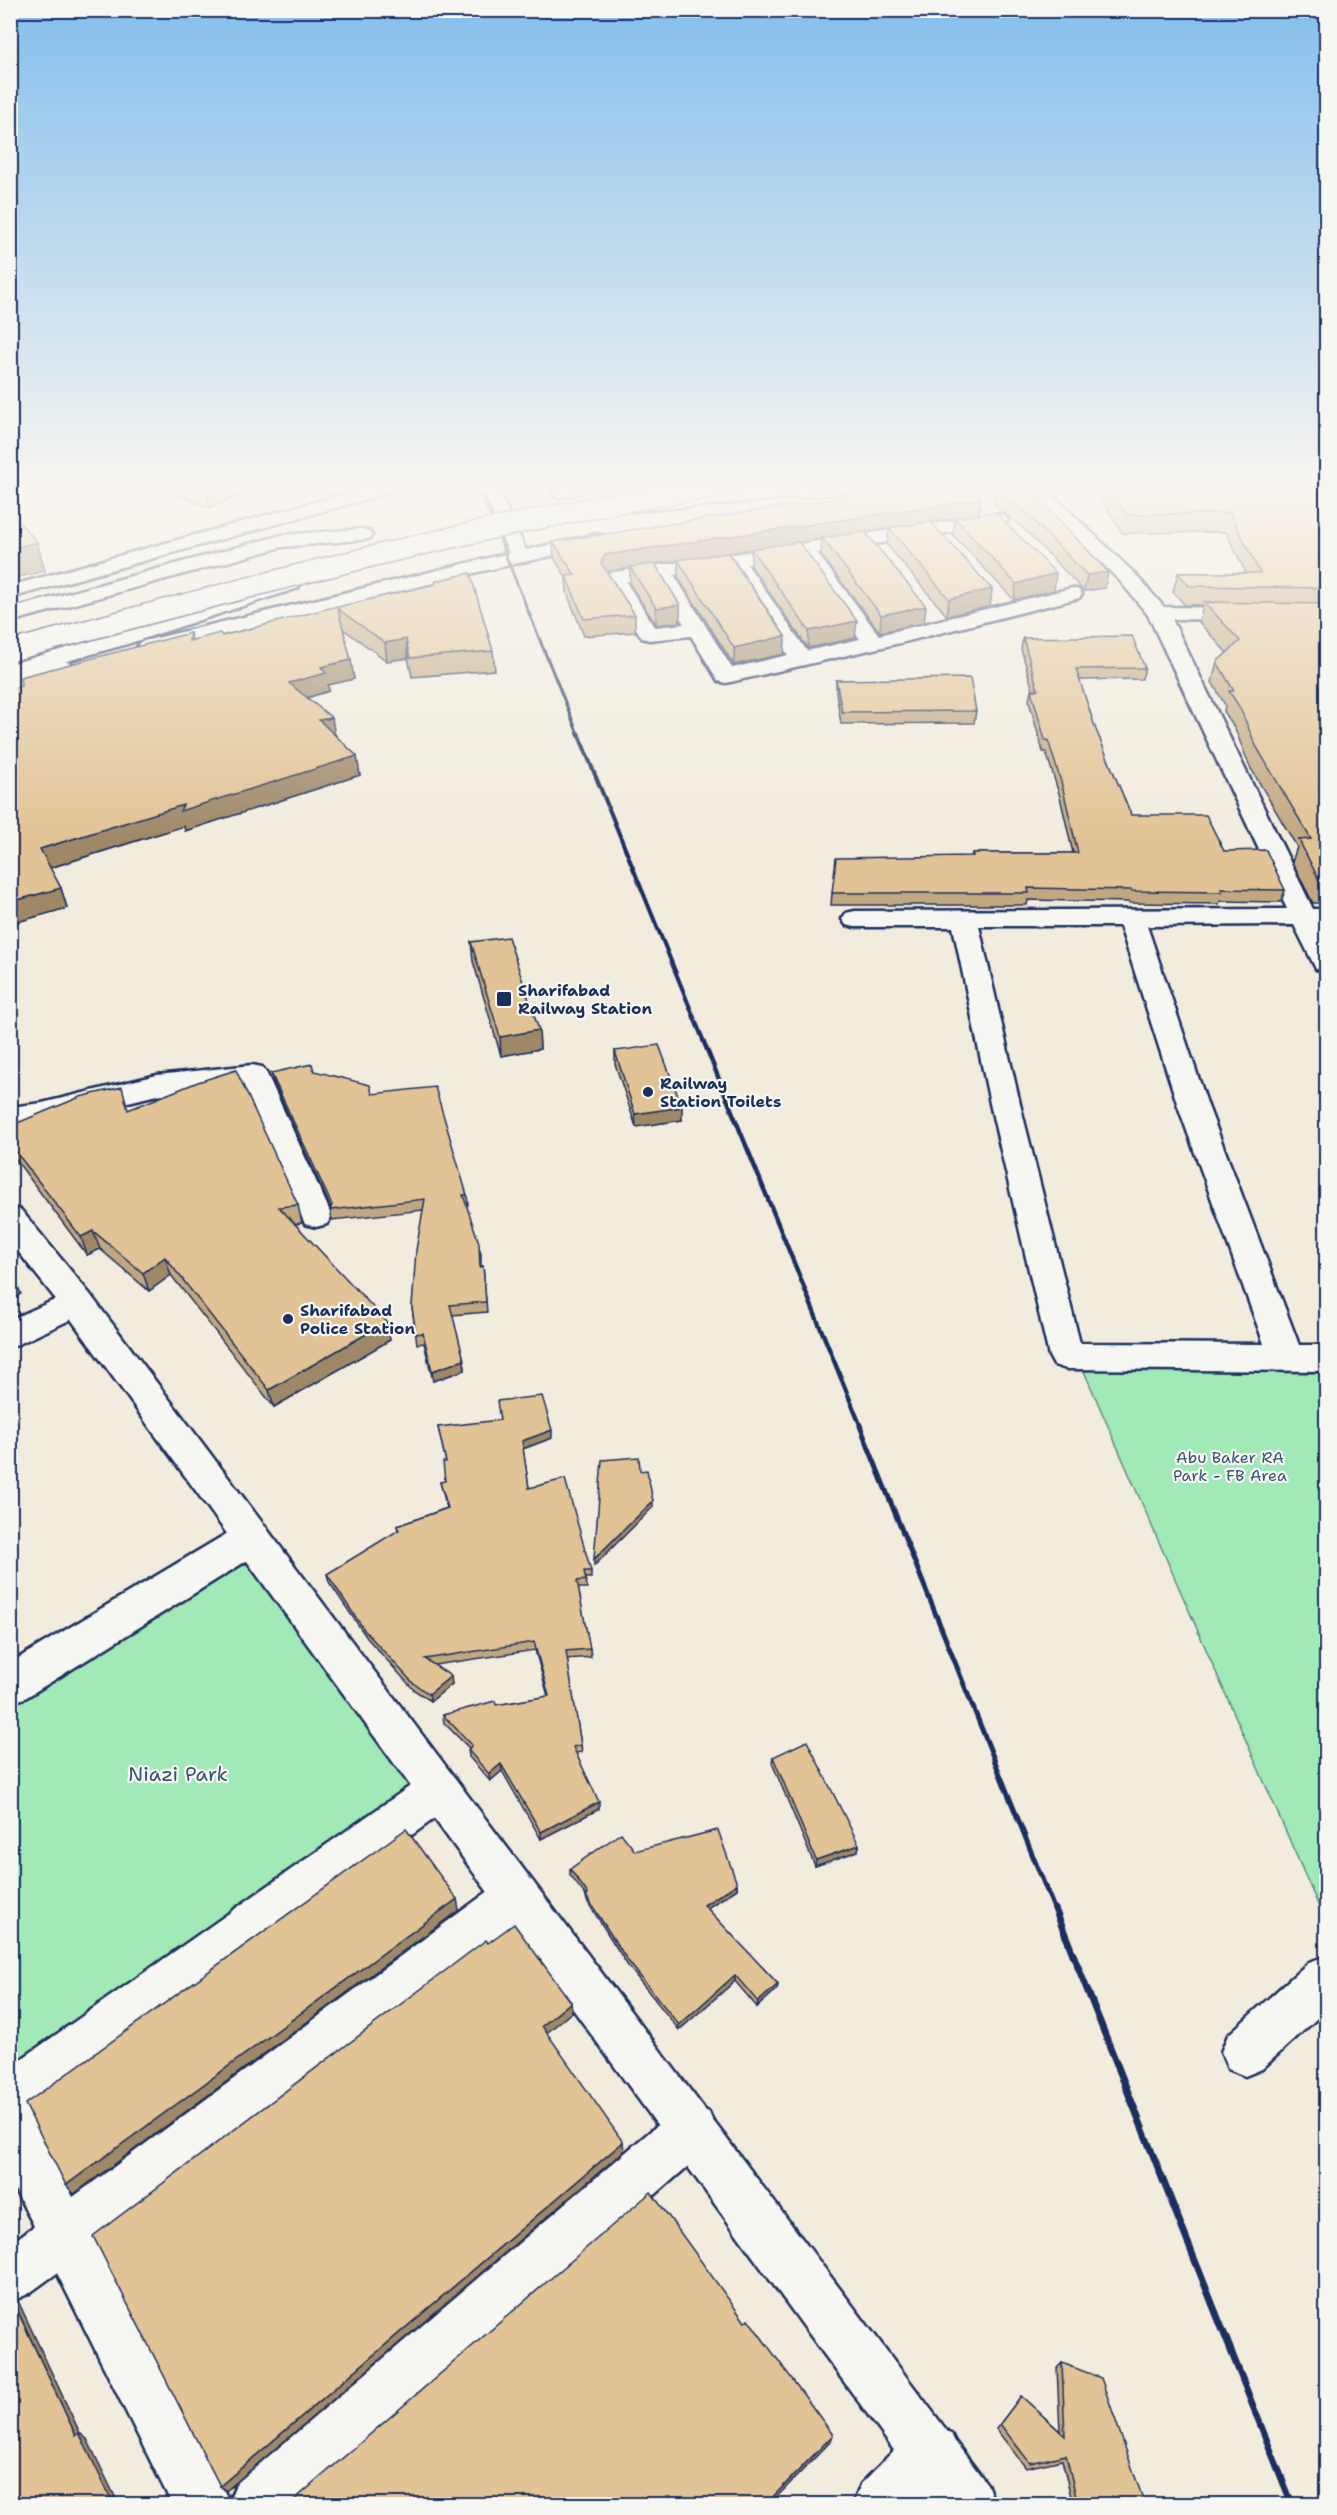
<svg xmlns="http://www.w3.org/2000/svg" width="1337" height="2515" font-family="'Shantell Sans',sans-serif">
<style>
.green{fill:#a1e9b7;stroke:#5e8c8a;stroke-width:1.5}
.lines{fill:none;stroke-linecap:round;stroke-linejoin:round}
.minor-casing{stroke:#1b2f5e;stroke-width:5}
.tertiary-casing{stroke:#1b2f5e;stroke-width:5}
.trunk-casing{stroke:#1b2f5e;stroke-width:5}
.minor{fill:#f6f6f2;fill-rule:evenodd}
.tertiary{fill:#f6f6f2;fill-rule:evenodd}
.trunk{fill:#f6f6f2;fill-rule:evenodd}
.rail-far4{stroke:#1b2f5e;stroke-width:3}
.rail-far3{stroke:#1b2f5e;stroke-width:4}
.rail-far2{stroke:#1b2f5e;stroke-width:4.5}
.rail-far1{stroke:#1b2f5e;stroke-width:5}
.rail{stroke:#1b2f5e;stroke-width:7}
.trunk-bridge-casing{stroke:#1b2f5e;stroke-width:23;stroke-linecap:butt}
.trunk-bridge{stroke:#f6f6f2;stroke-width:20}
.wall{fill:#c2a880;stroke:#1b2f5e;stroke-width:1.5}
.shaded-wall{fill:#9e8868;stroke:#1b2f5e;stroke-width:1.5}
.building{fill:#e2c395;stroke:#1b2f5e;stroke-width:1.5}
.poi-dot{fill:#1b2f5e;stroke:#f6f6f2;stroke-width:2}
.labels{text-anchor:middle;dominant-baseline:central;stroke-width:4.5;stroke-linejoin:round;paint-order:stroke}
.poi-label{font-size:16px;font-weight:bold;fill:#1b2f5e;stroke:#f6f6f2;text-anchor:start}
.park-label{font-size:16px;fill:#365470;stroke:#f6f6f2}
.near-park-label{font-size:20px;fill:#365470;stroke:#f6f6f2}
</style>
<rect width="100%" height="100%" fill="#f2ecdf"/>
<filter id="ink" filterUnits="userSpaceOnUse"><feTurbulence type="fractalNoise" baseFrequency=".0167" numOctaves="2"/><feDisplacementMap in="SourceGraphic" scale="12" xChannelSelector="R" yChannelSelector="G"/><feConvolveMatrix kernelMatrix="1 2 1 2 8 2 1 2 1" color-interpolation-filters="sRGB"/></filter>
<g filter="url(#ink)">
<g class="green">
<polygon points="1083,1369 1326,1373 1326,1923"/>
<polygon points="248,1537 438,1791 11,2096 11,1681"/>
</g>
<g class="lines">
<defs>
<g id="minor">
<polygon points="365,488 394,488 392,492 10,598 10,586"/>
<polygon points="479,488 497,488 526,550 597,534 604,536 607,540 604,544 597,546 478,572 148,653 140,652 137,647 140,642 509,553"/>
<path d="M 1026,488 L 1045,488 L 1134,573 L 1164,607 L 1326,609 L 1326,621 L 1172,619 L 1313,909 L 1326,909 L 1326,925 L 1321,925 L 1326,936 L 1326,971 L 1316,969 L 1294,925 L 1147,926 L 1208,1106 L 1299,1345 L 1326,1345 L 1326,1371 L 1066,1369 L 1054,1365 L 1049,1356 L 991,1108 L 953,927 L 855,927 L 846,925 L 842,919 L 846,913 L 855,911 L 1287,909 L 1148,615 L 1120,581 ZM 979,926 L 1120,926 L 1178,1106 L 1264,1344 L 1080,1343 L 1021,1108 Z"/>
<path d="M 998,514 L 1005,516 L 1008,520 L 1005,524 L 817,553 L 879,635 L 1072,588 L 1079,590 L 1082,594 L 1079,598 L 900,643 L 726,683 L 718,681 L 691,636 L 649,640 L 642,638 L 603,578 L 606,574 L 613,572 ZM 799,556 L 860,639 L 807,651 L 747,564 ZM 729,567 L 788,655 L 732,668 L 674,575 ZM 656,578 L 684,624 L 655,627 L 626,582 Z"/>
<polygon points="63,661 71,663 74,668 71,673 10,689 10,675"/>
<polygon points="252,1065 262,1067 267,1074 332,1216 327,1224 316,1227 305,1224 242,1085 157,1095 42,1123 10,1127 10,1107 42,1103 157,1075"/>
<polygon points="77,1290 89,1293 94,1302 89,1311 10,1348 10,1320"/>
<polygon points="252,1522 266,1527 271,1538 266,1549 25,1698 10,1703 10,1663 238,1527"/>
<polygon points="438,1771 453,1777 460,1791 453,1805 30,2113 73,2197 501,1882 517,1876 533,1882 540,1898 533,1914 97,2243 229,2501 236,2484 673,2112 691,2105 709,2112 716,2130 709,2148 298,2504 172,2504 57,2273 28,2294 10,2302 10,2244 34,2226 10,2180 10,2067 423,1777"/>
<polygon points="1326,1956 1326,2010 1262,2069 1245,2076 1228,2069 1221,2052 1228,2035 1309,1962"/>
<polygon points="931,2425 951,2433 959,2453 951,2473 920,2504 853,2504 861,2484 911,2433"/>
</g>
<polygon id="tertiary" points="10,1207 21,1210 89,1293 987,2484 995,2504 933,2504 65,1311 10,1241"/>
<g id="trunk">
<polygon points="555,488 586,488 584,492 561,498 554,496 552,492"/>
<polygon points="773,488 848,488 846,492 839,494 634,511 627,509 625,505 627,501 634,499"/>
<polygon points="362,529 369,531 372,535 369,539 282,547 10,622 10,609 282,535"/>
<polygon points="291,578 298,580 301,584 298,588 124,645 10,677 10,664 109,636"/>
</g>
</defs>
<use href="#minor" class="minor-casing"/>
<use href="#tertiary" class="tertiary-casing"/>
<use href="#trunk" class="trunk-casing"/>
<use href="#minor" class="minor"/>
<use href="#tertiary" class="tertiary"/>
<use href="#trunk" class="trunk"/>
<polyline class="rail-far4" points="482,488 507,559 578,734"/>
<polyline class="rail-far3" points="578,733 704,1042"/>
<polyline class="rail-far2" points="703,1040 861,1427"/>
<polyline class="rail-far1" points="860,1426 1055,1911"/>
<polyline class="rail" points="1055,1909 1292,2504"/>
<defs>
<path id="trunk-bridge" d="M 10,651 C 241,589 470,525 707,488"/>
</defs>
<use href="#trunk-bridge" class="trunk-bridge-casing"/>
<use href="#trunk-bridge" class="trunk-bridge"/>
</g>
<g class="wall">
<polygon points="160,488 252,488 252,490 210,508"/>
<polygon points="1009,488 1105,588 1084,591 1025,530 994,504 996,489"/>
<polygon points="1095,488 1326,488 1326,907 1323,907 1321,903 1313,903 1292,862 1297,847 1250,767 1235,729 1224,711 1225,705 1212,682 1217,662 1227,653 1199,622 1203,605 1185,605 1173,592 1178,573 1246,573 1226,532 1122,533"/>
<polygon points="981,499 979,515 1056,573 1054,590 1014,600 953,535 955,519 931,523 992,589 990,606 947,616 887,545 889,529 866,532 924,623 880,632 821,555 822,539 799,543 855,638 808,648 751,566 751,550 729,553 785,636 784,654 734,665 678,577 678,561 655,564 680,605 680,622 656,625 630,584 630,568 607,572 635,615 635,632 584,636 567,593 566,577 554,558 553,542"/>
<polygon points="338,607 493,651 495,670 412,677 408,658 387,661 343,629 354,679 328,685 329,691 307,698 335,734 360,775 185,831 184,826 50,868 61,888 67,908 10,924 21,686 190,633 192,640 222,636"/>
<polygon points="1023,638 1145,668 1142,679 1079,680 1096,730 1131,815 1224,851 1285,890 1281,902 1220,901 1219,904 1129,903 1128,902 1028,900 1027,905 831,905 832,893 972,856 972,853 1073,853 1060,797 1046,752 1043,752 1029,701 1031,690 1033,690 1021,649"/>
<polygon points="836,680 976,711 974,723 841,724 836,692"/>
<polygon points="471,942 539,1030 540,1049 501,1056 473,961"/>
<polygon points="615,1051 682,1120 636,1127 615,1064"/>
<polygon points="314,1071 372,1094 467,1195 468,1205 466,1205 481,1254 481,1266 483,1266 487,1312 452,1315 464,1360 465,1370 433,1381 424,1343 417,1344 412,1307 423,1210 332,1220 330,1210 331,1208 274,1083 271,1073"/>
<polygon points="129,1110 298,1205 302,1223 295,1224 390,1340 274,1407 171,1275 149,1291 100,1249 87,1255 10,1152 10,1126"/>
<polygon points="438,1427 552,1438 523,1449 529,1488 591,1571 591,1578 586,1578 587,1588 578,1588 590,1649 591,1657 567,1659 581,1745 582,1752 576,1753 599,1809 541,1839 502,1771 490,1781 469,1757 468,1750 469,1748 444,1723 443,1715 496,1705 548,1696 535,1650 434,1665 452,1684 431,1701 414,1690 367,1638 329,1582 327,1574 398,1531 397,1526 447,1508 440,1482 445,1481 446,1462"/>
<polygon points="773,1757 859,1845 858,1851 815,1866 772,1763"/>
<polygon points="635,1851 737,1884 737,1889 707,1908 778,1984 777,1989 757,2007 735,1981 679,2030 628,1966 587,1901 586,1896 570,1875 570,1869"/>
<polygon points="1062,2363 1145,2505 1073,2505 1062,2460 1026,2468 996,2429 1021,2396 1060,2431 1057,2368"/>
</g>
<g class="shaded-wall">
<polygon points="216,488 252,488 252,490 210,508 207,492"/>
<polygon points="981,499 978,515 605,572 601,563 605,555"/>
<polygon points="37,542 45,571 10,579 10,549"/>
<polygon points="1108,572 1105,588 1084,591 1087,575"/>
<polygon points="1056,573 1054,590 1014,600 1016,584"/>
<polygon points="992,589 990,606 947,616 949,599"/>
<polygon points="680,605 680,622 656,625 656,608"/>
<polygon points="926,606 924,623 880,632 881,615"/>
<polygon points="857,621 855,638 808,648 809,631"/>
<polygon points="785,636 784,654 734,665 734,648"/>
<polygon points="406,639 408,658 387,661 385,643"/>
<polygon points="351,660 354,679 328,685 329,691 292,702 289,683 321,667"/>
<polygon points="332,718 335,737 319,720"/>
<polygon points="357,756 360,775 185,831 184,826 46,869 40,849 183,805"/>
<polygon points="61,888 67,908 10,924 10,902"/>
<polygon points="539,1030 540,1049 501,1056 500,1037"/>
<polygon points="682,1107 682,1120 636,1127 635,1114"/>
<polygon points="93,1231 100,1249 87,1255 81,1237"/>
<polygon points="165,1257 171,1275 149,1291 143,1273"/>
<polygon points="16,1281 21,1294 10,1299 10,1284"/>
<polygon points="387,1322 390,1340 274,1407 269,1390"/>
<polygon points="464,1360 465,1370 433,1381 432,1371"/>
<polygon points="552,1430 552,1438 522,1449 522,1441"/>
<polygon points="653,1501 653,1507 594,1566 594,1559"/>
<polygon points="451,1676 452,1684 431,1701 429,1694"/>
<polygon points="501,1764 502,1771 490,1781 489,1774"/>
<polygon points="599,1802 599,1809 541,1839 541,1832"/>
<polygon points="859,1845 858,1851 815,1866 816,1860"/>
<polygon points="737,1884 737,1889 704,1910 704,1905"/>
<polygon points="457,1899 459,1910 74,2194 66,2185"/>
<polygon points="735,1975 735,1981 679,2030 679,2025"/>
<polygon points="778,1984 777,1989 757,2007 758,2002"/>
<polygon points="571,2002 572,2012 543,2036 542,2026"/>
<polygon points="623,2142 624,2151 226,2491 220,2486"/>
<polygon points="10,2294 18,2301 80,2433 87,2439 119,2505 114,2505 76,2436"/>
<polygon points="833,2435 831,2441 769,2505 765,2505"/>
<polygon points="202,2501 206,2505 197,2505"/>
</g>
<g class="building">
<polygon points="196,488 216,488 207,492"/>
<polygon points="905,488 969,488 973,490 981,499 605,555 601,563 635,615 584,619 566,576 575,575 553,542"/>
<polygon points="1009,488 1029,488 1108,572 1087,575 1027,514 996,489"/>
<polygon points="1109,488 1326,488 1326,588 1189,586 1178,573 1260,573 1230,513 1126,515"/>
<polygon points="10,512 37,542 10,549"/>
<polygon points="995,512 1056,573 1016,584 955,518"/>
<polygon points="931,522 992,589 949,599 889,528"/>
<polygon points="865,532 926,606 881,615 822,538"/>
<polygon points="799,542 857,621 809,631 751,549"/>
<polygon points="728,553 785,636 734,648 678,560"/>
<polygon points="655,564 680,605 656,608 630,567"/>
<polygon points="470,573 493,651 410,658 406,639 385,643 338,609 351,660 321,667 326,673 289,683 332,718 319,720 357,756 180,811 183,805 40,849 61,888 10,902 10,688 21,686 20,677 190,633 189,641 220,633 222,636 337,606 338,607 435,584 436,581"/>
<polygon points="1204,602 1326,604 1326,882 1320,882 1299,840 1311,839 1256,746 1240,708 1229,691 1234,691 1217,662 1240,641"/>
<polygon points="1132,636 1145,668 1076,669 1096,730 1131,815 1206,815 1224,851 1266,850 1285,890 1221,889 1222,892 1132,891 1131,890 1028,888 1029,893 832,893 836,858 973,856 972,853 1078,853 1062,785 1048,740 1045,740 1031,690 1038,690 1023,638"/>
<polygon points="970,678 976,711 842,712 836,680"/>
<polygon points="508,937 539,1030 500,1037 471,942"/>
<polygon points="659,1045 682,1107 635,1114 615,1051"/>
<polygon points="312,1064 314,1071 370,1085 372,1094 435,1087 467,1195 463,1195 479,1243 480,1267 483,1266 486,1302 450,1305 464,1360 432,1371 423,1333 416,1334 412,1307 416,1250 425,1199 330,1210 332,1205 271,1073"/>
<polygon points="236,1070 298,1205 279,1207 387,1322 269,1390 165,1257 143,1273 93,1231 81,1237 10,1144 10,1126 80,1097 122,1087 128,1110 198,1082"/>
<polygon points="10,1274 16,1281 10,1284"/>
<polygon points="542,1396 552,1430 522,1441 529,1488 565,1479 591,1571 584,1571 586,1580 577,1581 590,1649 566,1651 581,1745 573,1747 599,1802 541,1832 501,1764 489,1774 468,1750 472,1745 443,1715 495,1701 496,1705 549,1696 534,1642 425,1659 451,1676 429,1694 413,1683 365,1631 327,1574 399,1530 397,1526 448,1508 440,1482 445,1481 443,1462 446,1462 438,1427 500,1420 497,1401"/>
<polygon points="639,1457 640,1471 647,1470 653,1501 594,1559 602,1460"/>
<polygon points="807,1741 859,1845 816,1860 773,1757"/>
<polygon points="406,1829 457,1899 66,2185 25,2104"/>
<polygon points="718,1830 737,1884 704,1905 778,1984 758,2002 735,1975 679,2025 628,1961 586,1896 588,1894 570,1869 621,1833 635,1851"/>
<polygon points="514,1924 571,2002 542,2026 623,2142 220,2486 93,2236 486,1940 488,1943"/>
<polygon points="651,2192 745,2322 748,2319 833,2435 765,2505 285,2505 289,2501 294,2500"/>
<polygon points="10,2295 76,2436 79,2433 114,2505 10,2505"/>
<polygon points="1062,2363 1101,2378 1145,2505 1078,2505 1066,2455 1030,2463 1000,2424 1021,2396 1065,2436"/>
<polygon points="180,2501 202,2501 197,2505 182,2505"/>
</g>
</g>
<linearGradient id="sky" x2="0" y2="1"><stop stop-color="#85bfec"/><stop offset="0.58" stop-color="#f9f6f1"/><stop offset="1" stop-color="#f9f6f1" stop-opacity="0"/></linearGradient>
<rect width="1337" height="840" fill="url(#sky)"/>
<g class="poi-dot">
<rect x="496" y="991" width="16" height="16" rx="3"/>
<circle cx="648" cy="1092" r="6"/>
<circle cx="288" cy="1319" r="6"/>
</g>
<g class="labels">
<g class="poi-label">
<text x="518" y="990">Sharifabad<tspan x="518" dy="18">Railway Station</tspan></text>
<text x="660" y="1083">Railway<tspan x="660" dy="18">Station Toilets</tspan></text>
<text x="300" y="1310">Sharifabad<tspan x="300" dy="18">Police Station</tspan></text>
</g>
<g class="park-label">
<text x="1230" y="1457">Abu Baker RA<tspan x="1230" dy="18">Park - FB Area</tspan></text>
</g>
<g class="near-park-label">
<text x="178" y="1774">Niazi Park</text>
</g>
</g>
<rect width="1337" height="2515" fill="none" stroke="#f6f6f2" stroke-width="36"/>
<rect x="18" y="18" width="1301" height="2479" fill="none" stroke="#1b2f5e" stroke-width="2" filter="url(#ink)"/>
</svg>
